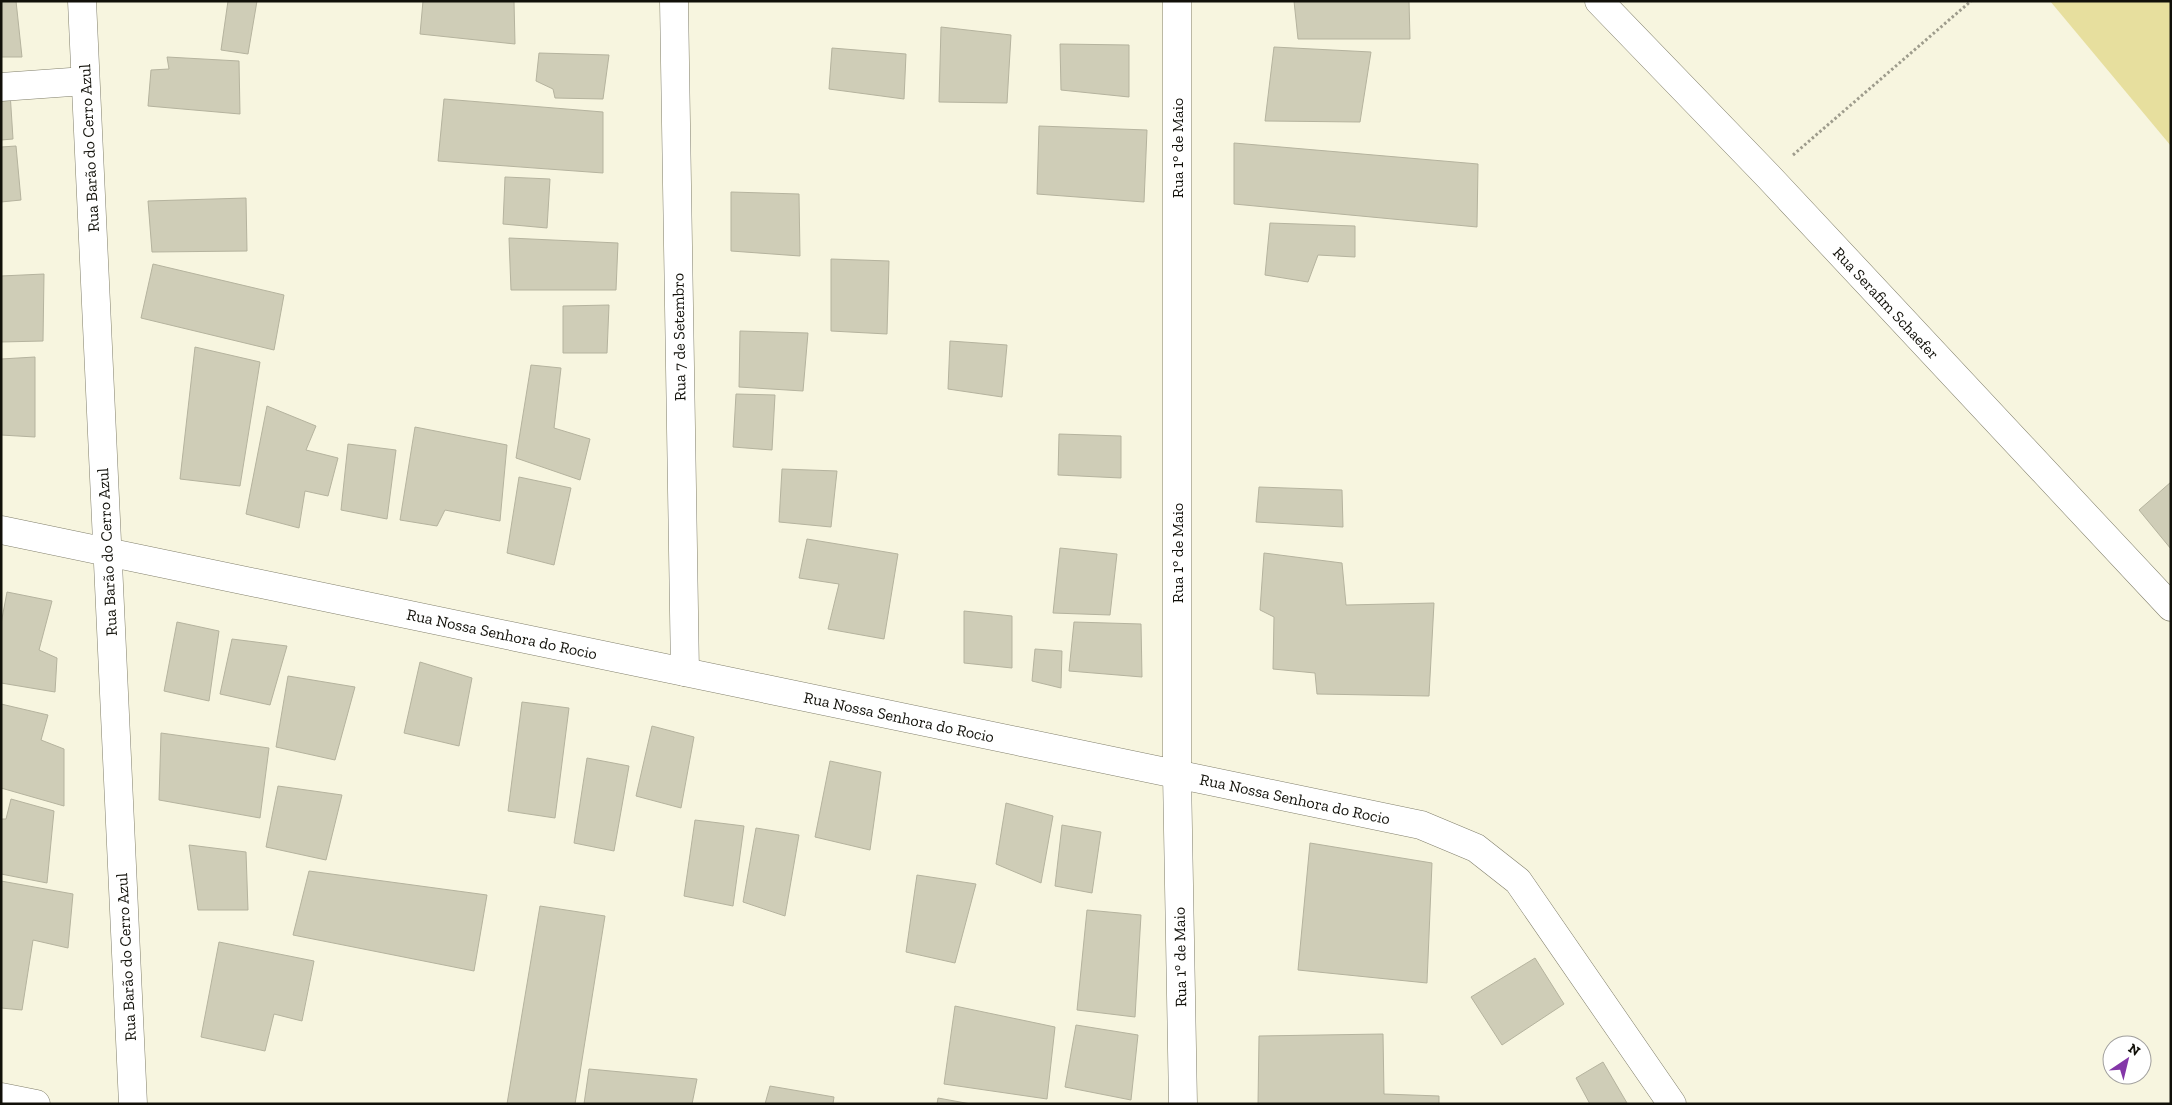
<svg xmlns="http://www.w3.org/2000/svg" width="2172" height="1105" font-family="'Zilla Slab',serif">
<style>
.green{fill:#e7df9e}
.building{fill:#cfcdb7;stroke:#b5b39e}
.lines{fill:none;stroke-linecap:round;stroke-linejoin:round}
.minor-casing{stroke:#817f6b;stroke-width:29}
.secondary-casing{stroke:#817f6b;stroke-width:29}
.path{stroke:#9e9c8c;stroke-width:3;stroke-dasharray:2.5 2.5;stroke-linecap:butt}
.minor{stroke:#fff;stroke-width:28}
.secondary{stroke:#fff;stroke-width:28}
.labels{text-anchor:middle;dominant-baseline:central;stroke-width:4;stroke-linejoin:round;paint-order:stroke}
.street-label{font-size:16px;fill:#111009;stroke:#fff}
</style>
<rect width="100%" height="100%" fill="#f7f5df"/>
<polygon class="green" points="2050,1 2171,1 2171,146"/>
<g class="building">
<polygon points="1,1 16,1 22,57 1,57"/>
<polygon points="228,1 257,1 248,54 221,50"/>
<polygon points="423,1 514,1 515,44 420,34"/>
<polygon points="1294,1 1409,1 1410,39 1298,39"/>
<polygon points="941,27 1011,35 1007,103 939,102"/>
<polygon points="1060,44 1129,45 1129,97 1061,90"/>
<polygon points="1274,47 1371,52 1360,122 1265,121"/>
<polygon points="832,48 906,54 904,99 829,89"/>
<polygon points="539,53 609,55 603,99 555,98 553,89 536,81"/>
<polygon points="167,57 239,61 240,114 148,106 151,70 169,69"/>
<polygon points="10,92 13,139 1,140 1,93"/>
<polygon points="444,99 603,112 603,173 438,161"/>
<polygon points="1039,126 1147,130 1144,202 1037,194"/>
<polygon points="1234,143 1478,164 1477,227 1234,204"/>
<polygon points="16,146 21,200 1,202 1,147"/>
<polygon points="505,177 550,179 547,228 503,224"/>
<polygon points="731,192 799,194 800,256 731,251"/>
<polygon points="246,198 247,251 152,252 148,201"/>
<polygon points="1270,223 1355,226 1355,257 1318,255 1308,282 1265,275"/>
<polygon points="509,238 618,243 616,290 511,290"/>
<polygon points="831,259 889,261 887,334 831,331"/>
<polygon points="153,264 284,295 274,350 141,318"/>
<polygon points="44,274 43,341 1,342 1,276"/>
<polygon points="609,305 607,353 563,353 563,306"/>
<polygon points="740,331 808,333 803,391 739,387"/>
<polygon points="950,341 1007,345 1002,397 948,389"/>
<polygon points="195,347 260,362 240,486 180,479"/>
<polygon points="35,357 35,437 1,435 1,359"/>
<polygon points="531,365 561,368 554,428 590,439 580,480 516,458"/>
<polygon points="736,394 775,395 772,450 733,447"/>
<polygon points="267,406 316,426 306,450 338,458 328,496 305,491 299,528 246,514"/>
<polygon points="415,427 507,445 500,521 445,510 437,526 400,520"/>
<polygon points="1059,434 1121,436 1121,478 1058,475"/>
<polygon points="348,444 396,450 387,519 341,510"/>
<polygon points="782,469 837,471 831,527 779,522"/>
<polygon points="519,477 571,488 554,565 507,553"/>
<polygon points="2171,482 2171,549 2139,510"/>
<polygon points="1259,487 1342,490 1343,527 1256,522"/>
<polygon points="807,539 898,554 884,639 828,629 839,584 799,578"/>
<polygon points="1060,548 1117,554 1110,615 1053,613"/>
<polygon points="1264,553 1342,563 1346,605 1434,603 1429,696 1317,694 1315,673 1273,669 1274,617 1260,610"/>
<polygon points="7,592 52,601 39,650 57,658 55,692 1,683 1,624"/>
<polygon points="964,611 1012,616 1012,668 964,663"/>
<polygon points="177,622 219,631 209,701 164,691"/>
<polygon points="1074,622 1141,624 1142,677 1069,671"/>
<polygon points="232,639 287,646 270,705 220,694"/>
<polygon points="1035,649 1062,651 1061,688 1032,681"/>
<polygon points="420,662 472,678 459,746 404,733"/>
<polygon points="288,676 355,687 335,760 276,747"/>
<polygon points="522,702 569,708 555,818 508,811"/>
<polygon points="1,704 48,715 41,740 64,749 64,806 1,788"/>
<polygon points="652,726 694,737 681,808 636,796"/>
<polygon points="161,733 269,748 260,818 159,800"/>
<polygon points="587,758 629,766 614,851 574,843"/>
<polygon points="830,761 881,772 870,850 815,837"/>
<polygon points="278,786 342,795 326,860 266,847"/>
<polygon points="11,799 54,811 47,883 1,874 1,819 6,819"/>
<polygon points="1006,803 1053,816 1041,883 996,864"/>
<polygon points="695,820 744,826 733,906 684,896"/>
<polygon points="1062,825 1101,832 1092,893 1055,886"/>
<polygon points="756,828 799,835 785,916 743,902"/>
<polygon points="1310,843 1432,863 1427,983 1298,970"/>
<polygon points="189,845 246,852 248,910 198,910"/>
<polygon points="309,871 487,895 474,971 293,935"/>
<polygon points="917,875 976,884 955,963 906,952"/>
<polygon points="1,881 73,894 68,948 33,940 22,1010 1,1008"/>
<polygon points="540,906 605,916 575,1104 507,1104"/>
<polygon points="1087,910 1141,915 1135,1017 1077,1010"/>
<polygon points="219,942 314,961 302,1021 274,1014 265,1051 201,1037"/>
<polygon points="1535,958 1564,1004 1502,1045 1471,997"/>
<polygon points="955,1006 1055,1027 1047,1099 944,1084"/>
<polygon points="1076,1025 1138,1035 1131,1100 1065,1087"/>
<polygon points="1383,1034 1384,1094 1439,1096 1439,1104 1258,1104 1259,1036"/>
<polygon points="1603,1062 1627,1103 1590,1104 1576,1078"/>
<polygon points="589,1069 697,1079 692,1104 584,1104"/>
<polygon points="770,1086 834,1097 833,1104 765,1104"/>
<polygon points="938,1098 971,1104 937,1104"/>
</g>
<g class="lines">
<defs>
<g id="minor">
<polyline points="82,1 133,1104"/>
<polyline points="674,1 685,672"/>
<polyline points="1177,1 1177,775 1183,1104"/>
<polyline points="1599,1 1768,176 2171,607"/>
<polyline points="1,87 85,81"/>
<polyline points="1,530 1421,825 1476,848 1518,881 1672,1104"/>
</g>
<polyline id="secondary" points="1,1097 36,1104"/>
</defs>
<use href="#minor" class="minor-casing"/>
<use href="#secondary" class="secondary-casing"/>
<polyline class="path" points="1793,155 1971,1"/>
<use href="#minor" class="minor"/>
<use href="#secondary" class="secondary"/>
</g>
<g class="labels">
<g class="street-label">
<text transform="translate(89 148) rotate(-93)">Rua Barão do Cerro Azul</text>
<text transform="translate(1177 148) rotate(-90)">Rua 1° de Maio</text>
<text transform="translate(1886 303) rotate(47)">Rua Serafim Schaefer</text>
<text transform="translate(679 337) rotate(-91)">Rua 7 de Setembro</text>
<text transform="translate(107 552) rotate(-93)">Rua Barão do Cerro Azul</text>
<text transform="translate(1177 553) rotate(-90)">Rua 1° de Maio</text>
<text transform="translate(502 634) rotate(12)">Rua Nossa Senhora do Rocio</text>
<text transform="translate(899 717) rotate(12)">Rua Nossa Senhora do Rocio</text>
<text transform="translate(1295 799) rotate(12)">Rua Nossa Senhora do Rocio</text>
<text transform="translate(126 957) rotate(-93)">Rua Barão do Cerro Azul</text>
<text transform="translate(1180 957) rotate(-91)">Rua 1° de Maio</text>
</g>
</g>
<rect width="2172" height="1105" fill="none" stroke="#111009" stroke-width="5"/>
<g transform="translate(2127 1060) rotate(35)"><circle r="24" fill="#ffffff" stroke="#a09f9d"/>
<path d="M0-4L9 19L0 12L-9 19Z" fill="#8437a8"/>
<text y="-8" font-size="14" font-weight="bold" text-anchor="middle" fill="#111009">N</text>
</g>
</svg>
